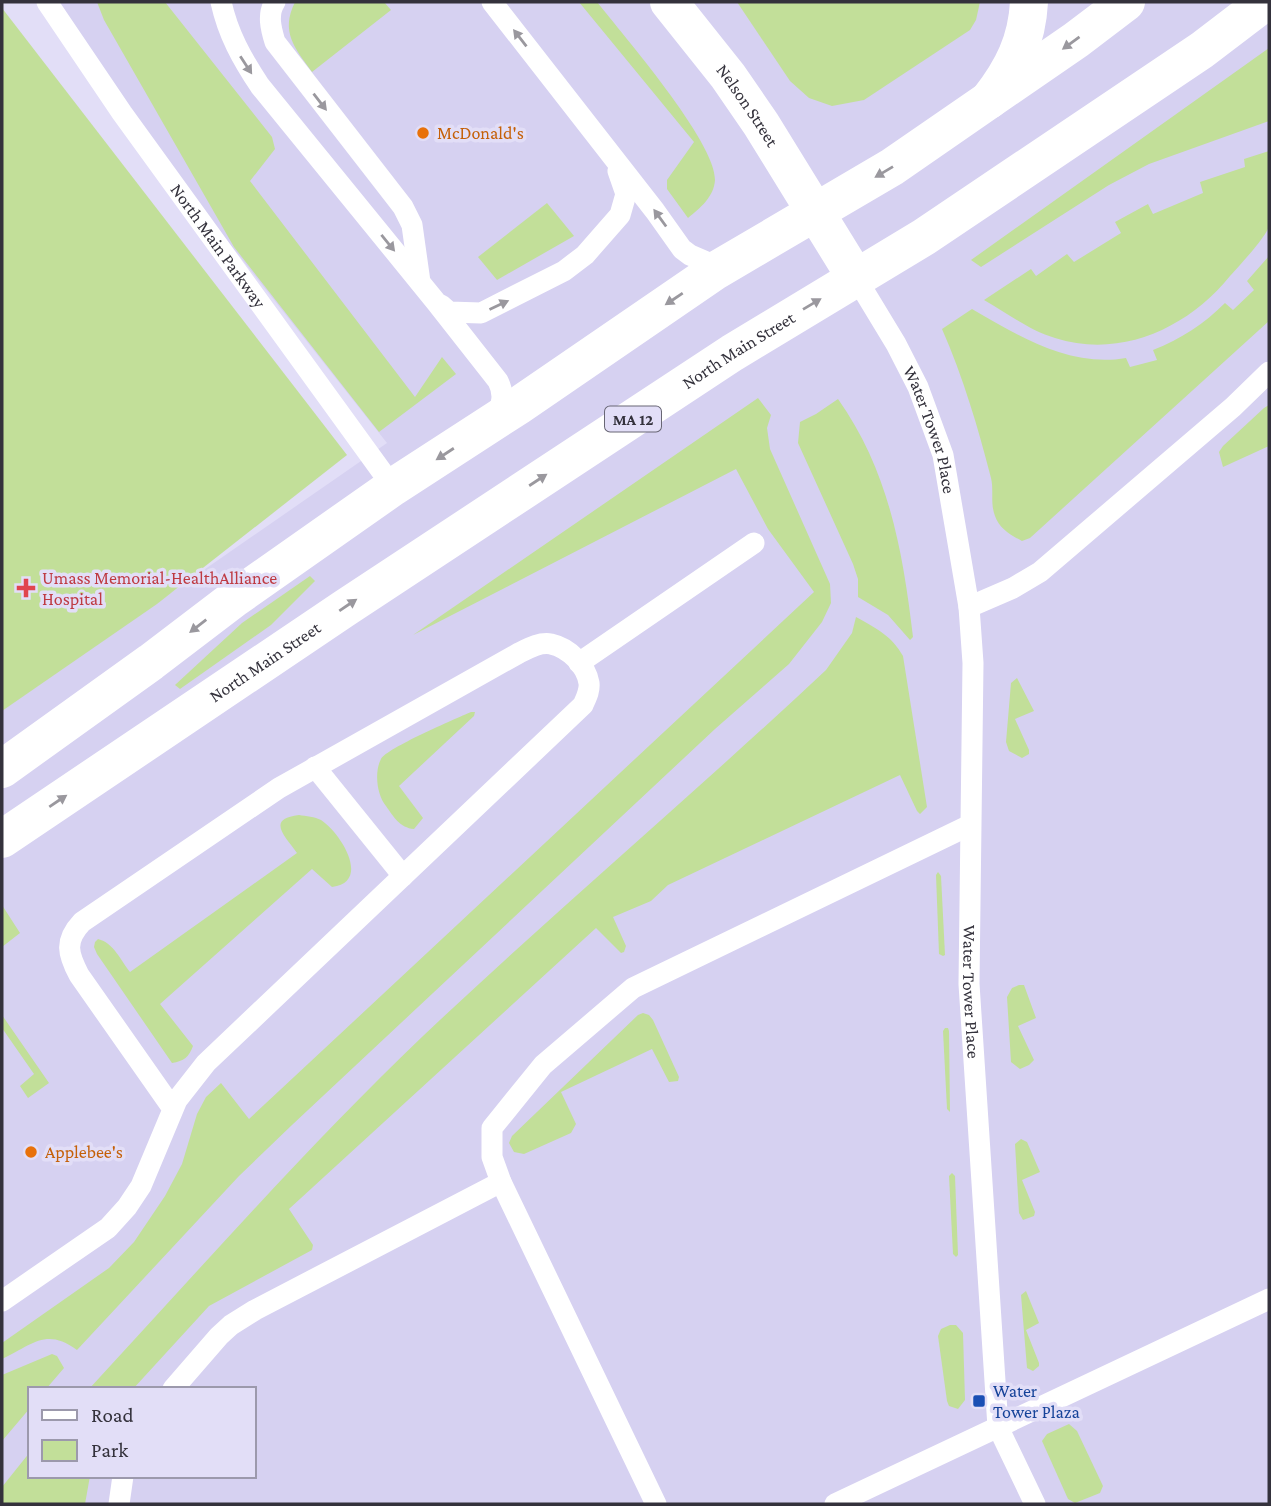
<svg xmlns="http://www.w3.org/2000/svg" width="1271" height="1506" font-family="'Crimson Pro',serif">
<style>
.built{fill:#d6d1f1;fill-rule:evenodd}
.green{fill:#c2df99}
.lines{fill:none;stroke-linecap:round;stroke-linejoin:round}
.service{stroke:#fff;stroke-width:21}
.minor{stroke:#fff;stroke-width:38}
.primary{stroke:#fff;stroke-width:38}
.oneway{fill:#9a989e}
.food-dot{fill:#e8710a;stroke:#e2def7;stroke-width:2.5}
.health-dot{fill:#e0444e;stroke:#e2def7;stroke-width:2.5}
.transit-dot{fill:#1a4fb4;stroke:#e2def7;stroke-width:2.5}
.labels{text-anchor:middle;dominant-baseline:central;stroke-width:7;stroke-linejoin:round;paint-order:stroke}
.shield{fill:#e2def7;stroke:#686674;stroke-width:2}
.shield-label{font-size:16px;font-weight:bold;fill:#34323c}
.street-label{font-size:18px;fill:#34323c;stroke:#e2def7}
.food-label{font-size:18px;fill:#c56008;stroke:#e2def7;text-anchor:start}
.health-label{font-size:18px;fill:#be3a42;stroke:#e2def7;text-anchor:start}
.transit-label{font-size:18px;fill:#164399;stroke:#e2def7;text-anchor:start}
</style>
<rect width="100%" height="100%" fill="#e2def7"/>
<path class="built" d="M 39,2 L 1269,2 L 1269,1504 L 2,1504 L 2,533 L 100,642 L 387,443 ZM 30,1389 L 254,1389 L 254,1476 L 30,1476 Z"/>
<g class="green">
<polygon points="97,2 165,2 272,137 275,149 250,181 415,397 442,357 456,374 379,432 234,247 104,20"/>
<path d="M 295,2 L 384,2 L 391,10 L 312,72 C 295,48 280,32 295,2 Z"/>
<path d="M 579,2 L 597,2 C 623,35 716,142 715,180 C 714,197 700,208 688,218 L 667,189 L 667,180 L 694,142 Z"/>
<polygon points="737,2 980,2 976,20 970,30 864,100 832,106 809,98 790,81"/>
<polygon points="2,8 347,455 157,604 2,711"/>
<polygon points="1269,48 1269,121 1149,164 1109,185 981,267 971,260"/>
<path d="M 1269,151 C 1269,171 1271,208 1269,226 C 1267,236 1239,266 1230,276 C 1188,328 1121,359 1055,338 C 1030,331 1007,313 984,300 L 1031,269 L 1036,276 L 1067,254 L 1074,262 L 1121,233 L 1115,222 L 1148,204 L 1153,214 L 1203,193 L 1200,182 L 1245,167 L 1244,159 Z"/>
<polygon points="547,203 574,236 497,280 478,257"/>
<path d="M 1269,256 L 1269,321 L 1030,538 L 1022,541 C 1010,535 999,528 995,516 C 990,503 994,490 991,478 C 978,427 963,377 942,329 L 972,309 C 1018,336 1071,368 1126,358 L 1130,367 L 1157,360 L 1153,350 C 1181,339 1204,324 1225,303 L 1233,310 L 1254,290 L 1247,281 Z"/>
<path d="M 758,398 L 771,415 L 767,428 L 770,449 L 830,584 L 831,603 L 822,622 L 789,664 L 715,729 L 292,1125 L 239,1176 L 77,1350 C 46,1327 32,1345 2,1359 L 2,1343 L 109,1268 L 134,1242 L 165,1196 L 182,1164 L 197,1114 L 206,1097 L 221,1083 L 249,1119 L 814,592 L 768,529 L 736,469 L 413,635 Z"/>
<path d="M 838,399 C 889,471 903,552 913,637 L 910,640 L 888,615 L 858,597 L 858,579 L 853,564 L 798,443 L 800,422 L 816,414 Z"/>
<polygon points="1269,405 1269,446 1223,467 1219,452 1223,446 1264,408"/>
<polygon points="310,576 315,581 271,625 180,689 175,685 242,623"/>
<path d="M 856,617 C 876,628 892,636 903,656 L 927,807 L 920,814 L 917,811 L 900,775 L 668,885 L 651,901 L 613,917 L 626,946 L 624,952 L 621,953 L 596,928 L 289,1209 L 313,1245 L 312,1250 L 209,1306 L 133,1389 L 89,1389 C 199,1270 306,1148 423,1036 C 555,911 694,794 826,670 L 852,633 Z"/>
<polygon points="1017,678 1034,711 1015,719 1029,750 1029,754 1022,758 1009,751 1006,742 1011,683"/>
<path d="M 471,712 L 475,712 L 474,716 L 399,786 L 423,818 L 414,829 C 400,828 393,816 386,806 C 377,795 374,772 381,759 C 387,748 455,719 471,712 Z"/>
<path d="M 299,815 C 306,816 315,817 321,820 C 340,832 372,882 332,887 L 312,869 L 160,1004 L 193,1046 C 189,1057 184,1061 172,1063 L 97,954 L 94,947 L 95,942 L 98,939 C 114,943 121,961 130,972 L 297,853 C 286,837 265,819 299,815 Z"/>
<polygon points="938,872 941,876 945,955 943,956 939,954 936,875"/>
<polygon points="2,905 20,933 2,947 2,904"/>
<polygon points="1019,985 1024,985 1036,1018 1018,1026 1034,1060 1029,1065 1020,1069 1011,1062 1007,997 1012,988"/>
<polygon points="643,1013 649,1015 653,1020 679,1077 678,1081 669,1082 652,1049 561,1092 576,1124 571,1133 524,1154 514,1152 509,1143 512,1136 638,1015"/>
<polygon points="2,1015 49,1083 28,1098 20,1086 34,1074 2,1028"/>
<polygon points="945,1028 948,1028 949,1031 950,1112 947,1109 943,1031"/>
<polygon points="1021,1139 1027,1142 1040,1172 1022,1180 1035,1212 1034,1216 1023,1220 1019,1213 1015,1144"/>
<polygon points="952,1173 955,1176 958,1255 956,1257 953,1254 949,1176"/>
<polygon points="1026,1291 1039,1323 1026,1330 1039,1363 1039,1366 1033,1371 1027,1368 1021,1295"/>
<polygon points="950,1325 956,1325 963,1333 965,1400 958,1409 949,1406 947,1401 938,1336 941,1329"/>
<polygon points="52,1354 57,1356 64,1368 46,1389 30,1389 30,1408 2,1441 2,1375"/>
<polygon points="1069,1424 1077,1431 1103,1486 1100,1493 1075,1503 1068,1499 1042,1441 1047,1434"/>
<polygon points="30,1452 30,1476 90,1476 85,1504 2,1504 2,1487"/>
</g>
<g class="lines">
<g class="service">
<path id="s1" d="M 47,2 L 122,113 L 393,487"/>
<path d="M 221,2 C 228,34 242,59 260,86 L 436,302 L 498,381 C 505,395 502,405 495,418"/>
<path d="M 275,2 C 267,14 271,29 275,42 L 403,207 L 412,225 L 420,282"/>
<polyline points="492,2 655,211 682,249 690,255 711,264 727,262"/>
<path id="s2" d="M 856,278 L 896,344 L 918,387 L 943,455 L 969,607 L 973,663 L 969,984 L 998,1427 L 1035,1504"/>
<polyline points="441,305 449,312 481,313 564,271 585,255 620,215 626,194 618,171"/>
<polyline points="969,607 1013,588 1040,572 1233,407 1269,372"/>
<polyline points="579,663 754,543"/>
<polyline points="315,767 403,876"/>
<path d="M 2,1301 L 108,1228 L 127,1207 L 141,1186 L 177,1100 L 206,1063 L 583,705 C 586,698 590,691 589,683 C 586,665 569,648 551,644 C 540,642 529,648 519,653 L 279,788 L 82,922 C 64,941 68,954 79,975 L 173,1109"/>
<polyline points="173,1389 219,1336 231,1325 255,1310 501,1182"/>
<polyline points="119,1504 123,1476"/>
<polyline points="656,1504 501,1182 492,1157 492,1128 543,1065 633,988 970,825"/>
<polyline points="835,1504 1269,1299"/>
</g>
<g class="minor">
<path id="s3" d="M 669,2 L 728,76 L 761,124 L 856,278"/>
<path d="M 989,100 C 1013,69 1027,41 1029,2"/>
</g>
<g class="primary">
<polyline points="2,769 151,662 235,598 393,487 518,406 715,271 892,167 1076,40 1126,2"/>
<path id="s4" d="M 2,839 L 345,608 L 732,353 L 924,237 L 1202,50 L 1265,2"/>
</g>
</g>
<defs><path id="oneway-solid" d="M-6-.8H1V-3.2L6.5 0L1 3.2V.8H-6Z" transform="scale(1.75)"/></defs>
<g class="oneway">
<use href="#oneway-solid" transform="translate(520 38) rotate(-128)"/>
<use href="#oneway-solid" transform="translate(1071 43) rotate(144)"/>
<use href="#oneway-solid" transform="translate(246 65) rotate(57)"/>
<use href="#oneway-solid" transform="translate(320 102) rotate(52)"/>
<use href="#oneway-solid" transform="translate(884 172) rotate(149)"/>
<use href="#oneway-solid" transform="translate(660 218) rotate(-126)"/>
<use href="#oneway-solid" transform="translate(388 243) rotate(51)"/>
<use href="#oneway-solid" transform="translate(674 299) rotate(146)"/>
<use href="#oneway-solid" transform="translate(812 304) rotate(-31)"/>
<use href="#oneway-solid" transform="translate(499 305) rotate(-25)"/>
<use href="#oneway-solid" transform="translate(445 454) rotate(147)"/>
<use href="#oneway-solid" transform="translate(538 480) rotate(-33)"/>
<use href="#oneway-solid" transform="translate(348 605) rotate(-34)"/>
<use href="#oneway-solid" transform="translate(198 626) rotate(142)"/>
<use href="#oneway-solid" transform="translate(58 801) rotate(-34)"/>
</g>
<g class="food-dot">
<circle cx="423" cy="133" r="7"/>
<circle cx="31" cy="1152" r="7"/>
</g>
<path class="health-dot" d="M22.5 577.5h7v7h7v7h-7v7h-7v-7h-7v-7h7z"/>
<rect class="transit-dot" x="972" y="1394" width="14" height="14" rx="3.5"/>
<g class="labels">
<rect class="shield" x="605" y="406.5" width="56" height="25" rx="5"/>
<g class="shield-label">
<text x="633" y="419">MA 12</text>
</g>
<g class="street-label">
<text stroke="none"><textPath href="#s3" startOffset="130">Nelson Street</textPath></text>
<text stroke="none"><textPath href="#s1" startOffset="298">North Main Parkway</textPath></text>
<text stroke="none"><textPath href="#s4" startOffset="884">North Main Street</textPath></text>
<text stroke="none"><textPath href="#s2" startOffset="170">Water Tower Place</textPath></text>
<text stroke="none"><textPath href="#s4" startOffset="317">North Main Street</textPath></text>
<text stroke="none"><textPath href="#s2" startOffset="737">Water Tower Place</textPath></text>
</g>
<g class="food-label">
<text x="437" y="133">McDonald's</text>
<text x="45" y="1152">Applebee's</text>
</g>
<g class="health-label">
<text x="42" y="578">Umass Memorial-HealthAlliance<tspan x="42" dy="21">Hospital</tspan></text>
</g>
<g class="transit-label">
<text x="993" y="1391">Water<tspan x="993" dy="21">Tower Plaza</tspan></text>
</g>
</g>
<rect width="1271" height="1506" fill="none" stroke="#34323c" stroke-width="7"/>
<rect x="28" y="1387" width="228" height="91" fill="#e2def7" stroke="#9c99ac" stroke-width="2"/>
<rect x="42" y="1410" width="35" height="10" fill="#ffffff" stroke="#9c99ac" stroke-width="2"/>
<text x="91" y="1422" font-size="21" fill="#34323c">Road</text>
<rect x="42" y="1440" width="35" height="21" fill="#c2df99" stroke="#9c99ac" stroke-width="2"/>
<text x="91" y="1457" font-size="21" fill="#34323c">Park</text>
</svg>
